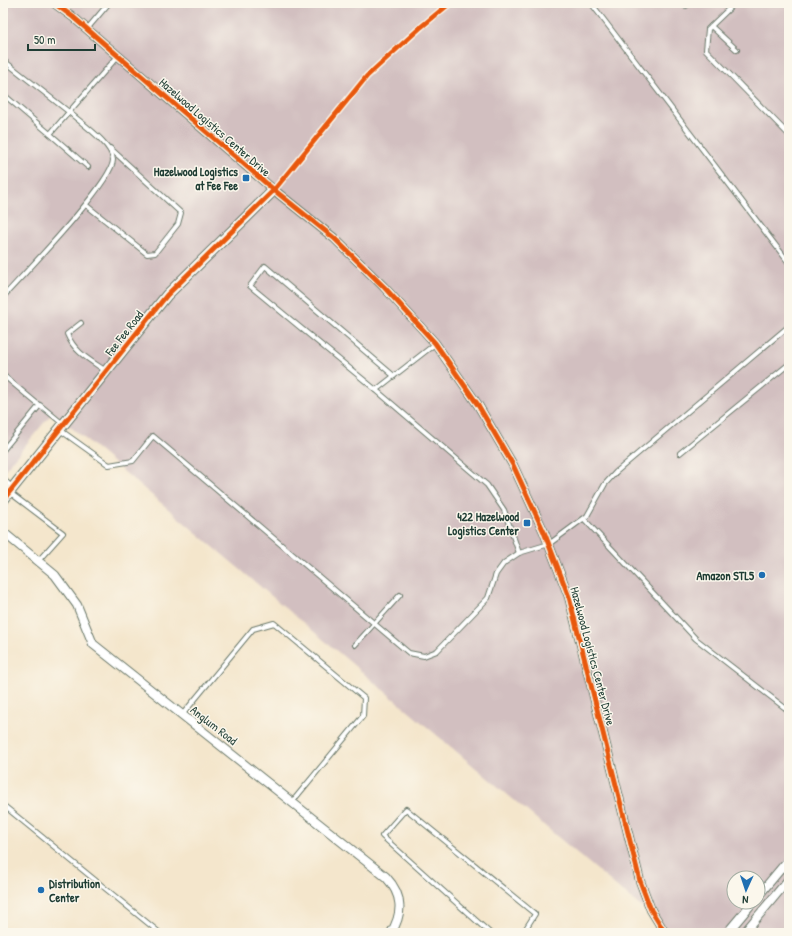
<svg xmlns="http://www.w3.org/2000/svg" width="792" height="936" font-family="'Patrick Hand',sans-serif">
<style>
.industrial{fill:#d2bfc0;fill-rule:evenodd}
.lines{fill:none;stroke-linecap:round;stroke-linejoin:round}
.service-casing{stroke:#6a7869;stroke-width:6}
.minor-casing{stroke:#6a7869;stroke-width:10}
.tertiary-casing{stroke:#6a7869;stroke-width:12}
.service{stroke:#fff;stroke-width:4}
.minor{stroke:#fff;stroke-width:8}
.tertiary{stroke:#fff;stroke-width:10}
.cycleway-casing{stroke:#fbf7ec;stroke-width:8}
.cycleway{stroke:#e8590c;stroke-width:5}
.poi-dot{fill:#1f6fb2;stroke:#fbf7ec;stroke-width:1.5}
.labels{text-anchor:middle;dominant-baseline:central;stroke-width:3;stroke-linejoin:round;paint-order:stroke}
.street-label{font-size:12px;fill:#1f3d34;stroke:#fbf7ec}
.poi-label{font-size:12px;font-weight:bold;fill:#1f3d34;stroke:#fbf7ec;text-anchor:end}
</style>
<rect width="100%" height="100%" fill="#fbf7ec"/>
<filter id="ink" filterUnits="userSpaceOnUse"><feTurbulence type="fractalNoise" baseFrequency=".025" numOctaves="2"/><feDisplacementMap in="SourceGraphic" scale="8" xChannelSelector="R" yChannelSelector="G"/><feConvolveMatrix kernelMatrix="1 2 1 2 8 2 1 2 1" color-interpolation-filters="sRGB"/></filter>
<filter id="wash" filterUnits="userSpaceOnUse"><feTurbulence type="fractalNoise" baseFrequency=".012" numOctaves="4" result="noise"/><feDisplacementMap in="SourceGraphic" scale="16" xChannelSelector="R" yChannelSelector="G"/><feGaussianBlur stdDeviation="0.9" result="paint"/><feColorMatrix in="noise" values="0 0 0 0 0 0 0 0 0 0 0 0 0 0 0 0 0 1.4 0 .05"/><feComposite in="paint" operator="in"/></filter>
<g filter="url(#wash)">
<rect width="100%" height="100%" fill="#f4e6cc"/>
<path class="industrial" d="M 3,3 L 789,3 L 789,933 L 672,933 L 53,412 L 3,472 ZM 734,878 L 758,878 L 758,902 L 734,902 Z"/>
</g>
<g filter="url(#ink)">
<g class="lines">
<defs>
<g id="service">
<polyline points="591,3 789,263"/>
<polyline points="676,3 686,6 689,3"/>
<polyline points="735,3 708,29 706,50 789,135"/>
<polyline points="711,26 737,50"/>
<polyline points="87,29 109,3"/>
<polyline points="3,60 69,112 50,134 3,94"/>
<polyline points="50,134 88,167"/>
<polyline points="274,190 367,76 421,27 450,3"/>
<polyline points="86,205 147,254 155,253 178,224 181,213 110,148"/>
<path d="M 3,297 C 22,276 113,182 113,160 C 113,144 81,123 69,112 L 118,56"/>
<path d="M 81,323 L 67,334 C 75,353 90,360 106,371"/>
<polyline points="435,344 376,390 487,485 504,510 519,553"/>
<polyline points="3,375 40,406"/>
<polyline points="376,390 250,286 265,266 394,376"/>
<polyline points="60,430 109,465 133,461 153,436 409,653 424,656 437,651 488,598 496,574 504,563 519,553 549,544 587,516 605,484 616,472 789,326"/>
<polyline points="3,450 40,405 63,424"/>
<polyline points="680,453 789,364"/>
<polyline points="3,479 13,488"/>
<polyline points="9,492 63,533 38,561"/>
<polyline points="584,519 696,639 789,711"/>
<polyline points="355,645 400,595"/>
<polyline points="182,715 253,629 274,623 364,698 363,716 292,802"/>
<polyline points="3,805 160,933"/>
<polyline points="490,933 382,836 406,809 535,914 523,933"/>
</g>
<g id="minor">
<polyline points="54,3 73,17 274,190 334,238 384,287 435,343 478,405 513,465 544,532 569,597 640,881 651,910 665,933"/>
<path d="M 3,532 L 55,575 L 77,605 L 93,644 L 386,877 C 402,894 404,912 391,933"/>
<polyline points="758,896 789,859"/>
<polyline points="727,933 753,902"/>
<polyline points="744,933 789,879"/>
</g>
<polyline id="tertiary" points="3,500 167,295 274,190"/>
</defs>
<use href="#service" class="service-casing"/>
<use href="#minor" class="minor-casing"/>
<use href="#tertiary" class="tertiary-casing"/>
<use href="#service" class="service"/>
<use href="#minor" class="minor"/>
<use href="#tertiary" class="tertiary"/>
<defs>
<g id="cycleway">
<polyline points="54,3 73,17 274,190 334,238 384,287 435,343 478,405 513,465 544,532 569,597 640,881 651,910 665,933"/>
<polyline points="3,500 167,295 274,190 367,76 421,27 450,3"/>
</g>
</defs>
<use href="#cycleway" class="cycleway-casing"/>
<use href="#cycleway" class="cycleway"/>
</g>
</g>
<g class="poi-dot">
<rect x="242" y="174" width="8" height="8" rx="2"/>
<rect x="523" y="519" width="8" height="8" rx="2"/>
<circle cx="762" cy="575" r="4"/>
<circle cx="41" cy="890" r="4"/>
</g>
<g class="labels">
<g class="street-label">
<text transform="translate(215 127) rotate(41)">Hazelwood Logistics Center Drive</text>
<text transform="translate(124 333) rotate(-52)">Fee Fee Road</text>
<text transform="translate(593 656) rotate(75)">Hazelwood Logistics Center Drive</text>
<text transform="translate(214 725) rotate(38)">Anglum Road</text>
</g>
<g class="poi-label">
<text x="238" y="171">Hazelwood Logistics<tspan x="238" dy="14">at Fee Fee</tspan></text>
<text x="519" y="516">422 Hazelwood<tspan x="519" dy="14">Logistics Center</tspan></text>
<text x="754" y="575">Amazon STL5</text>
<text x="49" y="883" text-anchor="start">Distribution<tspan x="49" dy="14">Center</tspan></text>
</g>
</g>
<rect width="792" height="936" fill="none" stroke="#fbf7ec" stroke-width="16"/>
<g transform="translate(746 890) rotate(183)"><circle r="19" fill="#fbf7ec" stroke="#a3ada2"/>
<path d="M0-3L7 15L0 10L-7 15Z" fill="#1f6fb2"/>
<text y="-6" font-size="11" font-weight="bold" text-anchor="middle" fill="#1f3d34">N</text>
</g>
<path d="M28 44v6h67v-6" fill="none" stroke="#1f3d34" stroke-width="2"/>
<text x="34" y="44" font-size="12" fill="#1f3d34" stroke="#fbf7ec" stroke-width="3" paint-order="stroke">50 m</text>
</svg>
